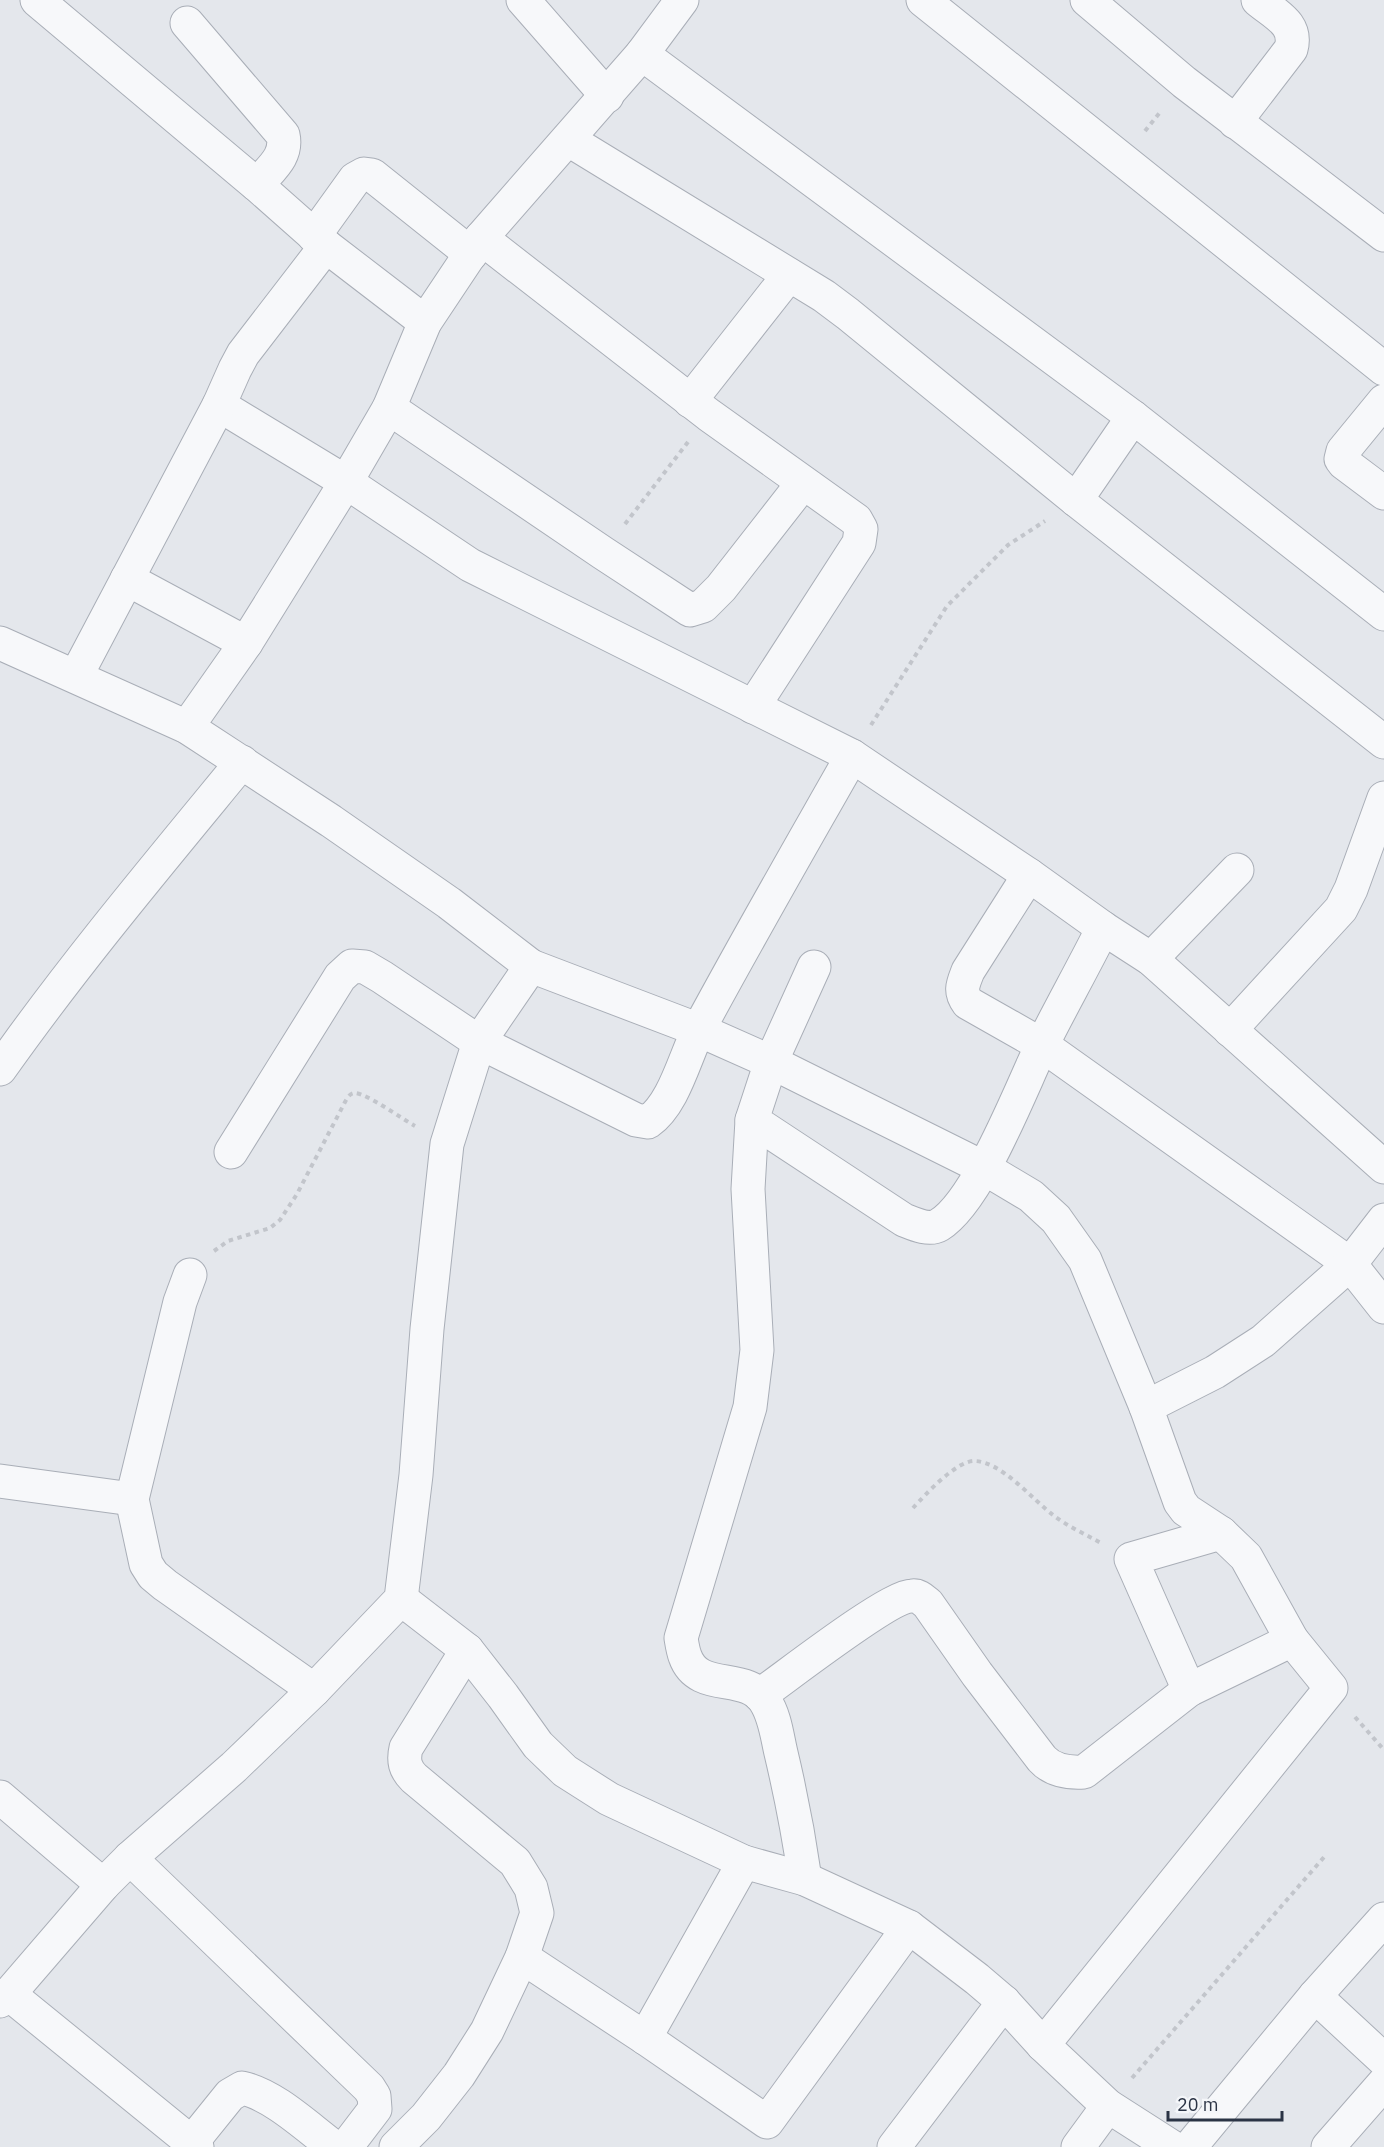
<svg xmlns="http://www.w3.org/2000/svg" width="1384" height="2147" font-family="'IBM Plex Sans',sans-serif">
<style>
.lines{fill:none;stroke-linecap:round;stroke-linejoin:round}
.street-casing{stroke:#a9aeb7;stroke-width:35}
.path{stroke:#c2c5cb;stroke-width:4;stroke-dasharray:4.5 4.5;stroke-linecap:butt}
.street{stroke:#f7f8fa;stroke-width:33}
</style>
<rect width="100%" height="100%" fill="#e4e7ec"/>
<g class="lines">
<defs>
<g id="street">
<polyline points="37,0 257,185 326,246 425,322"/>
<polyline points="523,0 607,96"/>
<polyline points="923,0 1384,369"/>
<polyline points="1087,0 1184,82 1384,235"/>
<path d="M 187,23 L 283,135 C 288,157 270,169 257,185"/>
<polyline points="642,54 1133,417"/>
<path d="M 1235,122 L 1291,49 C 1298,24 1276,15 1258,0"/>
<polyline points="569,140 824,296 848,314 1076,500 1384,742"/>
<polyline points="314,236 355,179 364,174 372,175 471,254"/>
<polyline points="481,238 709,415 856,520 861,529 859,543 753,707"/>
<polyline points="690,401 789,275"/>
<polyline points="1384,401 1343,451 1341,459 1344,463 1384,493"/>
<polyline points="219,405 346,482 470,565 852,756 1029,875 1103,928 1151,959 1384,1167"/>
<polyline points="389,408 603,553 690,610 703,606 721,588 803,483"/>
<polyline points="1076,500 1133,417 1384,614"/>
<polyline points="127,579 246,643"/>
<polyline points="0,643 187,727 331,821 449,903 531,966 479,1042 447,1144 427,1329 416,1475 401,1599 314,1690 234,1767 130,1858 103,1885 9,1994 0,2001"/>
<polyline points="76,676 219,405 235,369 243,354 326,246"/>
<polyline points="187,727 246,643 346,482 389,408 425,322 481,238 642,54 682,0"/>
<path d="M 1029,875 L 968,971 C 963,984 959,991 968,1003 L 1042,1045 L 1350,1264 L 1384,1307"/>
<polyline points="1151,959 1237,870"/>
<polyline points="531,966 699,1030 771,1062 984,1168 1031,1196 1056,1219 1085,1260 1146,1407"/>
<path d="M 814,967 L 771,1062 L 752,1120 L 904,1220 C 914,1224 929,1231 939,1225 C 978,1201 1020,1091 1041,1047 C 1061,1007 1083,968 1103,928"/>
<polyline points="1230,1030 1341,909 1351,889 1384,798"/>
<path d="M 0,1069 C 75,963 159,863 242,762"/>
<path d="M 752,1120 L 748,1189 L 757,1350 L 750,1407 L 681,1638 C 682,1644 683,1651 685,1656 C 698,1694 746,1671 765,1701 C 775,1716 777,1736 781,1753 C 791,1795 799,1837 805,1879"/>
<path d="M 231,1152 L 340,977 L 352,966 L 365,967 L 382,977 L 479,1042 L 636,1120 L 648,1122 C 675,1103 685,1055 700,1027 C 749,936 801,846 852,756"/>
<polyline points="190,1275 180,1302 132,1499 146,1564 153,1575 165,1585 314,1690"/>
<polyline points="0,1481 132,1499"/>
<polyline points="401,1599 467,1650 503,1696 538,1745 565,1771 609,1799 744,1862 805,1879 909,1927 977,1979 1004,2002 1043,2045 1108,2106 1172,2147"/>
<polyline points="1189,1690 1131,1559 1221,1533"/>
<path d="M 760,1695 C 786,1677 889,1596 912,1596 C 919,1595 923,1600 928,1604 L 977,1674 L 1042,1759 C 1053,1771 1068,1773 1084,1772 L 1189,1690 L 1292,1640"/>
<polyline points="0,1797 103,1885"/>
<polyline points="130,1858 369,2088 374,2096 375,2109 346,2147"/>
<polyline points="522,1957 645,2038 767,2122 909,1927"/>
<polyline points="9,1994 197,2147"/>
<polyline points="1315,1996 1384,2060"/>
<polyline points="645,2038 744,1862"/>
<polyline points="1043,2045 1331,1688 1292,1640 1246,1557 1221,1533 1186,1510 1180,1502 1146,1407 1215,1372 1263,1341 1350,1264 1384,1220"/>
<path d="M 188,2147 L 230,2095 L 242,2088 C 274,2095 307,2127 334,2147"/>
<path d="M 396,2147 L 426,2117 L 459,2075 L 487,2031 L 522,1957 L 537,1913 L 531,1888 L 515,1862 L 414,1778 C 405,1769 403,1761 406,1748 L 467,1650"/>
<polyline points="894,2147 1004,2002"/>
<polyline points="1078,2147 1108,2106"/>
<polyline points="1190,2147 1315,1996 1384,1919"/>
<polyline points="1328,2147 1384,2083"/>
</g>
</defs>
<use href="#street" class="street-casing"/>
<g class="path">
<polyline points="1145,131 1161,111"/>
<polyline points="625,524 688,442"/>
<polyline points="871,725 947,606 1008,545 1045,521"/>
<path d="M 214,1251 L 228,1241 L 270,1228 L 280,1220 L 297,1194 L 345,1102 C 347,1098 350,1093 355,1093 C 366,1093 404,1120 415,1126"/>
<path d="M 913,1508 C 925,1495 956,1461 974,1461 C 1001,1461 1033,1500 1053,1515 C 1067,1526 1085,1534 1101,1543"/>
<polyline points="1355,1717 1384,1750"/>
<polyline points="1132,2078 1325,1856"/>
</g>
<use href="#street" class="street"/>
</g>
<path d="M1168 2111v9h114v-9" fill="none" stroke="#2b3445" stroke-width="3"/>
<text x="1177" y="2111" font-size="18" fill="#2b3445" stroke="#f4f6f9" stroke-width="4.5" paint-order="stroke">20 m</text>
</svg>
